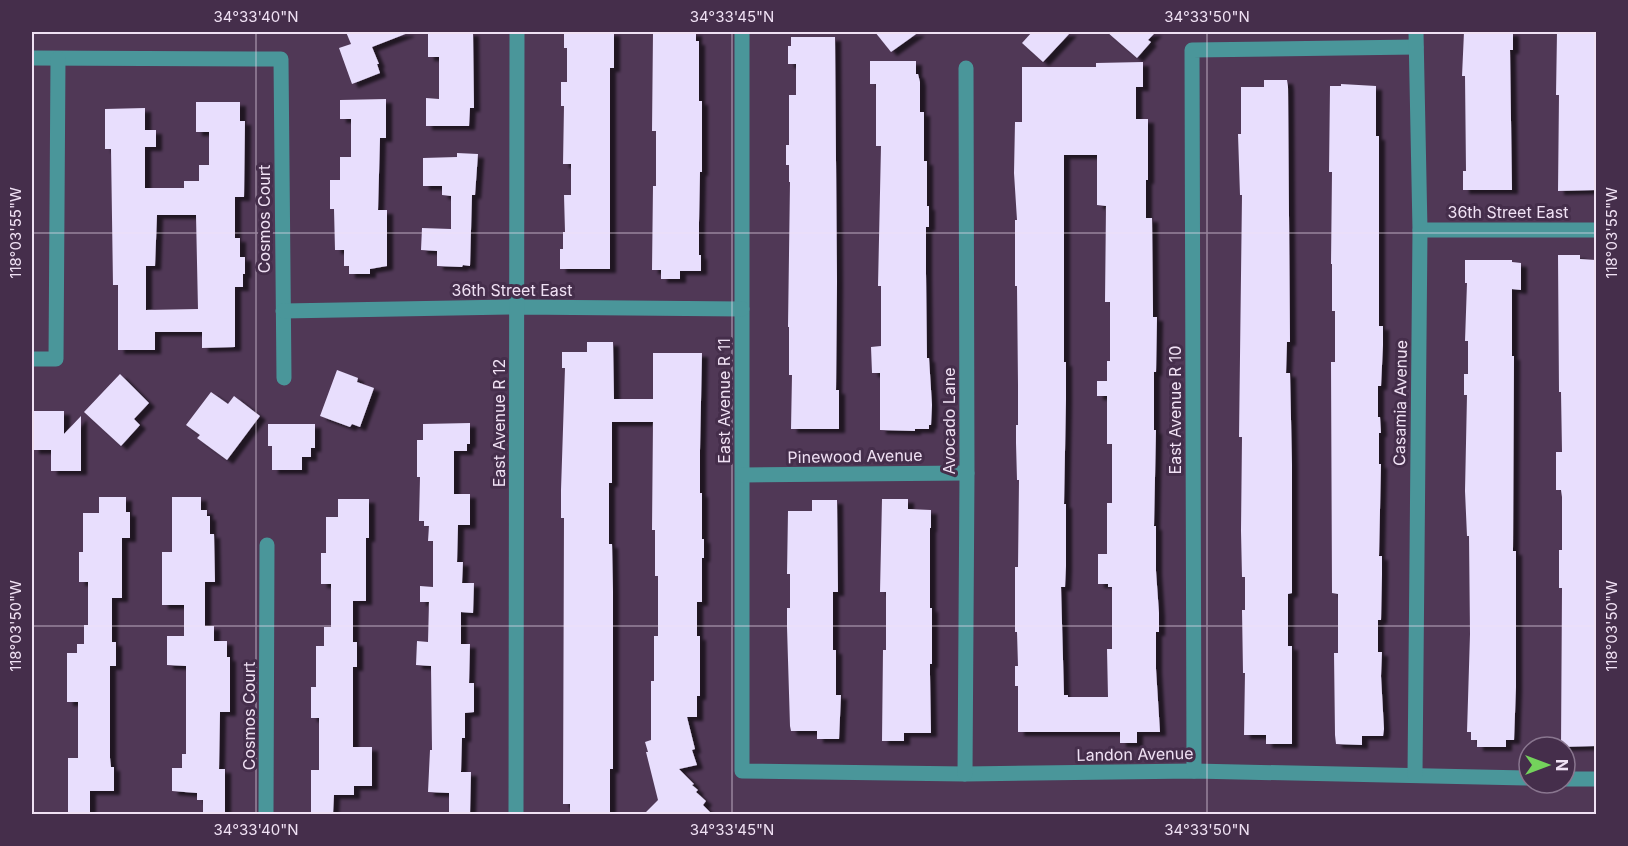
<svg xmlns="http://www.w3.org/2000/svg" width="1628" height="846" font-family="Inter,sans-serif">
<style>
.building{fill:#e8defd;fill-rule:evenodd;filter:url(#shadow)}
.lines{fill:none;stroke-linecap:round;stroke-linejoin:round}
.minor{stroke:#4a969a;stroke-width:15}
.ticks{fill:none;stroke:#f0e1f4;stroke-width:1.5;stroke-opacity:0.45}
.labels{text-anchor:middle;dominant-baseline:central;stroke-width:6;stroke-linejoin:round;paint-order:stroke}
.street-label{font-size:16px;fill:#f0e1f4;stroke:#452e4b}
.neatline{fill:none;stroke:#f0e1f4;stroke-width:2}
.ticks-label{font-size:15px;text-anchor:middle;fill:#f0e1f4}
</style>
<defs>
<filter id="shadow"><feDropShadow dx="6" dy="4" stdDeviation="1.5" flood-color="#0009"/></filter>
</defs>
<rect width="100%" height="100%" fill="#503856"/>
<g class="building">
<polygon points="346,32 408,32 408,33 372,47 379,64 377,64 380,73 352,84 339,48 351,44"/>
<polygon points="428,32 473,32 474,108 470,108 469,126 426,126 426,98 439,99 439,57 428,57"/>
<polygon points="564,32 614,32 614,68 610,68 610,269 560,269 560,249 563,249 563,232 565,232 564,195 571,195 571,164 563,164 564,106 561,106 561,82 567,82 567,48 564,48"/>
<polygon points="653,32 696,32 696,41 699,41 699,101 702,101 702,172 700,172 699,222 699,255 701,255 701,271 680,271 680,279 661,279 661,270 652,270 653,186 656,186 656,131 652,131"/>
<polygon points="875,32 919,32 891,52"/>
<polygon points="1032,32 1071,32 1043,62 1022,43"/>
<polygon points="1107,32 1156,32 1148,40 1151,42 1137,58"/>
<polygon points="1464,32 1513,32 1513,50 1510,50 1512,190 1463,190 1463,171 1466,171 1465,76 1462,76"/>
<polygon points="1557,32 1596,32 1596,190 1558,191 1559,95 1556,95"/>
<polygon points="791,37 835,37 837,281 836,390 839,390 839,429 791,429 792,375 789,375 789,327 788,327 790,182 789,182 789,165 786,165 786,145 789,145 789,95 796,95 796,64 788,64 788,46 791,46"/>
<polygon points="870,61 916,61 916,74 918,74 920,82 920,112 924,112 924,161 927,161 927,206 929,206 929,227 926,227 926,274 927,358 929,358 932,405 931,425 929,425 929,429 915,429 915,431 880,430 880,373 872,373 871,347 881,346 881,286 878,286 881,146 876,146 876,84 870,84"/>
<path d="M 1143,62 L 1143,87 L 1136,87 L 1136,119 L 1148,119 L 1148,180 L 1146,180 L 1146,218 L 1152,218 L 1153,309 L 1153,317 L 1157,317 L 1156,372 L 1154,372 L 1154,430 L 1156,430 L 1154,526 L 1156,526 L 1156,571 L 1159,613 L 1159,632 L 1156,632 L 1156,669 L 1160,732 L 1137,732 L 1137,743 L 1120,743 L 1120,732 L 1018,732 L 1018,686 L 1015,686 L 1015,666 L 1018,666 L 1017,632 L 1015,632 L 1015,567 L 1018,567 L 1019,480 L 1017,480 L 1016,443 L 1016,425 L 1018,425 L 1018,385 L 1017,286 L 1015,286 L 1015,220 L 1017,220 L 1014,173 L 1015,122 L 1022,122 L 1022,67 L 1096,67 L 1096,63 ZM 1064,155 L 1097,155 L 1097,205 L 1106,206 L 1105,302 L 1110,302 L 1110,361 L 1107,361 L 1107,381 L 1097,381 L 1097,396 L 1107,396 L 1107,444 L 1112,444 L 1112,503 L 1107,503 L 1107,554 L 1098,554 L 1098,584 L 1108,584 L 1108,587 L 1112,587 L 1112,649 L 1107,649 L 1108,697 L 1068,697 L 1068,695 L 1064,695 L 1061,587 L 1065,587 L 1066,566 L 1066,504 L 1064,504 L 1066,399 L 1066,362 L 1064,362 Z"/>
<polygon points="1264,80 1287,80 1288,87 1290,342 1287,342 1286,373 1290,373 1292,465 1292,593 1288,594 1288,646 1292,646 1292,744 1266,744 1266,735 1244,735 1245,673 1243,673 1242,610 1245,610 1245,577 1242,577 1241,531 1242,437 1239,437 1242,195 1240,195 1238,134 1241,134 1241,87 1264,87"/>
<polygon points="1341,84 1376,86 1376,136 1379,136 1379,326 1383,326 1383,345 1381,386 1378,386 1378,417 1380,417 1381,433 1379,433 1379,464 1381,464 1379,556 1382,556 1382,574 1381,620 1378,620 1378,652 1382,652 1381,676 1384,729 1383,736 1362,736 1362,745 1336,744 1335,735 1334,653 1338,653 1338,594 1332,593 1331,362 1335,362 1335,311 1332,311 1332,264 1331,264 1332,172 1329,172 1330,86 1341,86"/>
<polygon points="386,99 386,138 380,138 378,210 387,210 387,266 370,269 370,274 349,274 349,266 344,266 344,250 335,250 334,209 330,209 330,180 340,180 340,157 351,157 351,119 340,119 340,100"/>
<path d="M 196,102 L 240,102 L 240,121 L 245,121 L 244,197 L 235,197 L 235,238 L 240,238 L 240,257 L 245,257 L 245,274 L 243,274 L 243,287 L 235,287 L 235,347 L 202,348 L 202,332 L 155,332 L 155,350 L 118,350 L 118,285 L 113,285 L 111,149 L 105,149 L 105,109 L 145,108 L 145,130 L 156,130 L 156,147 L 145,147 L 145,188 L 184,188 L 184,181 L 199,181 L 199,165 L 209,165 L 209,132 L 196,132 ZM 157,215 L 196,215 L 198,309 L 146,310 L 146,266 L 155,266 Z"/>
<polygon points="457,153 478,154 475,195 472,195 470,266 463,265 462,267 437,266 437,251 421,250 422,228 451,229 451,196 442,195 442,186 423,186 423,158 457,157"/>
<polygon points="1558,255 1580,255 1580,259 1596,260 1595,746 1561,747 1562,588 1559,588 1559,550 1562,550 1562,497 1561,490 1556,490 1556,452 1562,452 1561,392 1559,392"/>
<polygon points="1465,260 1512,260 1512,262 1521,263 1521,290 1512,289 1512,356 1514,356 1513,551 1516,551 1516,687 1514,740 1506,740 1506,747 1477,747 1477,740 1471,740 1471,732 1467,732 1470,634 1469,536 1467,536 1465,491 1467,395 1464,395 1464,374 1468,374 1468,341 1465,341 1467,283 1465,283"/>
<polygon points="587,342 613,342 614,399 653,399 653,353 702,353 700,450 700,493 702,493 702,539 704,539 704,558 702,558 702,602 697,602 697,636 700,636 700,696 697,696 697,717 687,717 695,749 692,750 697,765 679,769 694,784 692,785 698,790 696,792 706,801 703,805 712,814 644,814 658,800 646,752 648,752 645,742 651,740 651,681 654,681 654,636 658,636 658,576 655,576 655,530 652,530 653,422 612,422 612,483 609,483 609,544 612,544 613,592 613,769 610,769 610,814 570,814 570,804 563,804 564,518 561,518 561,490 565,368 562,368 562,352 587,352"/>
<polygon points="337,370 358,378 357,382 374,388 360,427 352,424 350,427 320,416"/>
<polygon points="120,374 149,403 134,419 140,425 121,446 84,412"/>
<polygon points="211,392 228,404 234,396 260,416 227,460 197,438 200,435 186,425"/>
<polygon points="33,411 64,411 64,434 81,416 81,471 51,471 51,450 33,450"/>
<polygon points="470,423 470,444 467,444 467,451 454,451 454,494 470,494 470,525 458,525 457,562 463,562 462,583 474,583 473,613 461,612 461,644 470,644 469,683 474,683 474,712 465,713 465,738 462,738 461,772 471,772 470,814 449,814 449,793 428,792 430,750 432,750 431,666 416,665 417,641 428,642 429,602 420,602 420,586 433,587 433,541 428,541 429,526 424,526 424,521 419,521 420,477 417,477 417,440 423,440 423,424"/>
<polygon points="268,424 315,424 315,448 311,448 311,457 302,457 302,470 272,470 272,446 268,446"/>
<polygon points="99,497 126,497 126,512 130,512 130,538 122,538 122,598 112,598 112,642 116,642 116,666 110,666 110,758 111,767 114,767 114,791 90,791 90,814 68,814 68,758 78,758 78,702 67,702 67,653 77,653 77,644 84,644 84,625 88,625 88,582 79,582 79,552 83,552 83,513 99,513"/>
<polygon points="172,497 201,497 201,510 207,510 207,516 210,516 210,534 214,534 215,582 205,582 205,626 214,626 214,641 227,641 227,657 230,657 230,712 220,712 219,769 225,769 225,814 203,814 203,800 197,800 197,793 172,791 172,768 182,768 182,754 186,754 186,666 167,665 167,636 184,636 184,605 162,605 162,552 172,552"/>
<polygon points="338,499 369,499 369,538 366,538 366,601 353,601 353,642 357,642 357,667 353,667 353,747 372,747 372,786 354,786 354,795 334,795 333,814 311,814 311,770 319,770 319,718 311,718 311,687 316,687 316,646 324,646 324,627 331,627 331,584 321,584 321,553 326,553 326,517 338,517"/>
<polygon points="882,499 908,499 908,509 931,510 931,528 930,528 930,608 932,608 932,664 930,664 930,675 931,733 904,733 904,741 882,741 883,650 886,650 886,592 880,592"/>
<polygon points="812,500 837,500 838,592 833,592 833,650 836,650 836,695 841,695 839,739 817,739 817,731 791,731 790,726 787,627 787,608 790,608 790,574 787,574 788,511 812,511"/>
</g>
<g class="lines">
<g class="minor">
<polyline points="742,32 742,771 965,774 1194,771 1529,778"/>
<polyline points="32,58 281,59 284,378"/>
<polyline points="1420,230 1596,230"/>
<polyline points="283,311 517,307 742,309"/>
<polyline points="32,359 56,359 58,59"/>
<polyline points="743,475 967,473"/>
<polyline points="1194,771 1192,50 1416,47"/>
<polyline points="965,774 967,473 966,68"/>
<polyline points="1415,775 1420,230 1416,32"/>
<polyline points="1565,779 1596,779"/>
<polyline points="266,814 267,545"/>
<polyline points="516,814 517,32"/>
</g>
</g>
<path class="ticks" d="M 256,32 L 256,814M 732,32 L 732,814M 1207,32 L 1207,814M 32,233 L 1596,233M 32,626 L 1596,626"/>
<g class="labels">
<g class="street-label">
<text x="1508" y="212">36th Street East</text>
<text transform="translate(264 219) rotate(-90)">Cosmos Court</text>
<text x="512" y="290">36th Street East</text>
<text transform="translate(724 401) rotate(-90)">East Avenue R 11</text>
<text transform="translate(1400 403) rotate(-89)">Casamia Avenue</text>
<text transform="translate(1175 410) rotate(-90)">East Avenue R 10</text>
<text transform="translate(949 421) rotate(-90)">Avocado Lane</text>
<text transform="translate(499 423) rotate(-90)">East Avenue R 12</text>
<text transform="translate(855 456) rotate(-1)">Pinewood Avenue</text>
<text transform="translate(249 716) rotate(-90)">Cosmos Court</text>
<text transform="translate(1135 754) rotate(-1)">Landon Avenue</text>
</g>
</g>
<rect width="1628" height="846" fill="none" stroke="#452e4b" stroke-width="66"/>
<g transform="translate(1547 765) rotate(90)"><circle r="28" fill="#452e4b" stroke="#89768f" stroke-width="1.5"/>
<path d="M0-4.5L10 22L0 15L-10 22Z" fill="#74d25c"/>
<text y="-9" font-size="16" font-weight="bold" text-anchor="middle" fill="#f0e1f4">N</text>
</g>
<rect x="33" y="33" width="1562" height="780" class="neatline"/>
<g class="ticks-label">
<text x="256" y="22">34°33'40"N</text>
<text x="732" y="22">34°33'45"N</text>
<text x="1207" y="22">34°33'50"N</text>
<text transform="translate(1612 233) rotate(-90)" y="5">118°03'55"W</text>
<text transform="translate(16 233) rotate(-90)" y="5">118°03'55"W</text>
<text transform="translate(1612 626) rotate(-90)" y="5">118°03'50"W</text>
<text transform="translate(16 626) rotate(-90)" y="5">118°03'50"W</text>
<text x="256" y="835">34°33'40"N</text>
<text x="732" y="835">34°33'45"N</text>
<text x="1207" y="835">34°33'50"N</text>
</g>
</svg>
